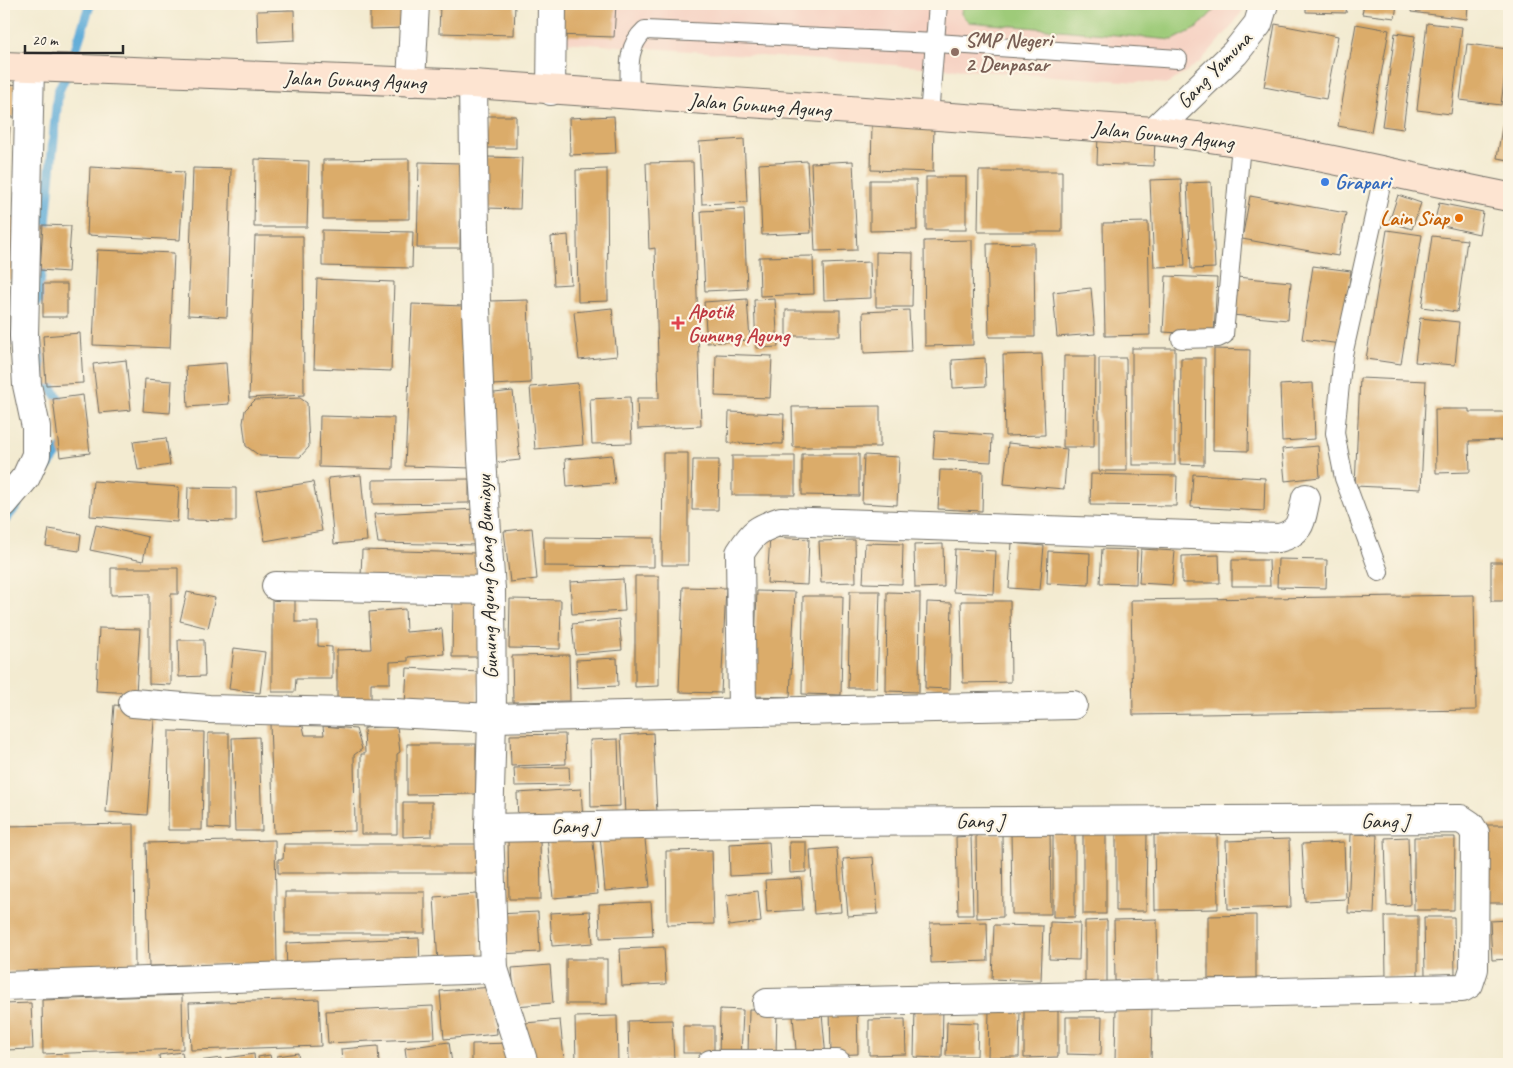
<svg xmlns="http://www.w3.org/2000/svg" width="1513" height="1068" font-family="Caveat,sans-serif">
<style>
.built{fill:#f6d2c3}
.green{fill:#9ecb79;stroke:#647b52}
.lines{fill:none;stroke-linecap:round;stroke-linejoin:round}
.stream{stroke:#5eacd8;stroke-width:10}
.building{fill:#dbac6b}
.service-casing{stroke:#716e65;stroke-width:20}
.minor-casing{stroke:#716e65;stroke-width:30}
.secondary-casing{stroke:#716e65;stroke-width:30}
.service{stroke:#fff;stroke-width:18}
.minor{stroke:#fff;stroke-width:28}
.secondary{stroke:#fde4d1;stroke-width:28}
.education-dot{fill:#8d6e63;stroke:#fcf5e5;stroke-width:2}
.shop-dot{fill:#3f7fe0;stroke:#fcf5e5;stroke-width:2}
.food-dot{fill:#e8710a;stroke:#fcf5e5;stroke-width:2}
.health-dot{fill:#e0444e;stroke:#fcf5e5;stroke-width:2}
.labels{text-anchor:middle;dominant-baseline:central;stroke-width:4.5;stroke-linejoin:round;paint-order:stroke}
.education-label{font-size:21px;font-weight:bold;fill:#785e54;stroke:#fcf5e5;text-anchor:start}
.street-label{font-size:21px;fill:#2b2b2b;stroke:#fcf5e5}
.shop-label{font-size:21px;font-weight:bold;fill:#366cbe;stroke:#fcf5e5;text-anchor:start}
.food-label{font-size:21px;font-weight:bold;fill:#c56008;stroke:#fcf5e5;text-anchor:end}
.health-label{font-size:21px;font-weight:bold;fill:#be3a42;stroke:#fcf5e5;text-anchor:start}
</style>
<rect width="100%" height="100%" fill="#fcf5e5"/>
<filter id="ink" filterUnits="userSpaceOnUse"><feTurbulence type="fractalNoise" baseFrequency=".02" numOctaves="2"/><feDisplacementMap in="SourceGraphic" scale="10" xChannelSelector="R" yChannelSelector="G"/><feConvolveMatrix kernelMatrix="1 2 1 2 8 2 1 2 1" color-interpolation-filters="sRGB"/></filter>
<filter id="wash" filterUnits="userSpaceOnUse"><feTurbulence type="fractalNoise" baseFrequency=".0096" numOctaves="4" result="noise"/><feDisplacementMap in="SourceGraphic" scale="20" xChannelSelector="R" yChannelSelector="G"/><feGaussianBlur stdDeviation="1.12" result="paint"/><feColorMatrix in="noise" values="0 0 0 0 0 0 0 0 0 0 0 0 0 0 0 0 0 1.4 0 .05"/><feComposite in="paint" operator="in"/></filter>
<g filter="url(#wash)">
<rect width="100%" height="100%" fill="#f3ebd1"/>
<polygon class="built" points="557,4 1247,4 1232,26 1200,62 1168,84 560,42"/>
<polygon class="green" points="962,4 1220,4 1197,28 1173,40 969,22 961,14"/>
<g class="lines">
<g class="stream">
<polyline points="44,239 58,92 71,64 90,4"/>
<polyline points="38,301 42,258"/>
<polyline points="37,342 40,363 46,378 64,409"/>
<polyline points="35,482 66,442"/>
<polyline points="4,521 17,505"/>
</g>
</g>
<g id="blocks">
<g class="building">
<polygon points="370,4 408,4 409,28 370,29"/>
<polygon points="440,4 515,4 514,35 439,33"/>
<polygon points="557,4 616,4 614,37 556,35"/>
<polygon points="1306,4 1347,4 1346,13 1306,12"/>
<polygon points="1364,4 1397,4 1395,18 1362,14"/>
<polygon points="1412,4 1468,4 1467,19 1411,12"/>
<polygon points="294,10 295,40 258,42 257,11"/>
<polygon points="1427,23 1462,27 1451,114 1417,110"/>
<polygon points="1275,24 1338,36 1326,99 1264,87"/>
<polygon points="1356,24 1389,30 1371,132 1338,126"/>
<polygon points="1395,33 1415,36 1403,129 1382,126"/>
<polygon points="1467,44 1508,49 1501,105 1460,100"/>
<polygon points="4,84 23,85 22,117 4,117"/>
<rect x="485" y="116" width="31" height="32"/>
<polygon points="614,116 616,153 570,155 569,118"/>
<polygon points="1503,121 1509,121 1509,160 1497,158"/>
<polygon points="872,124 934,125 933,172 871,170"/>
<polygon points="4,127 10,127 5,202 4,202"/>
<polygon points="1098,135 1155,137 1154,166 1097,164"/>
<polygon points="744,139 747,202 702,204 699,142"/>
<polygon points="488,157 522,158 520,209 487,208"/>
<polygon points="255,159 309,161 307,227 254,227"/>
<polygon points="409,159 409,219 323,219 323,160"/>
<polygon points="807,161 811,233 762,235 759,164"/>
<polygon points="853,161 857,250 815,251 811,163"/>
<polygon points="419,162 461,163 460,248 417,248"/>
<polygon points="693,162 701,426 638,429 637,398 659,398 655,248 649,249 646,163"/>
<polygon points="90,167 184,172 180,240 87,235"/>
<polygon points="193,168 231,169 227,317 188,315"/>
<polygon points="607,169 608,301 578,302 576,170"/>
<polygon points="979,171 1062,171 1062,232 978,232"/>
<rect x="926" y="177" width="40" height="53"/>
<polygon points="1181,179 1185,266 1154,267 1150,180"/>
<polygon points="870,180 916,180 917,230 870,231"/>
<polygon points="1211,182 1215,268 1191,269 1187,183"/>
<polygon points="1398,195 1421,203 1412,229 1389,222"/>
<polygon points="1250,196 1346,213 1338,256 1242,239"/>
<polygon points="1439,203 1483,212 1479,234 1434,224"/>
<polygon points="744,209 747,289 705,291 701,211"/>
<rect x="4" y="218" width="15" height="62"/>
<polygon points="1148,222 1150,335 1105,336 1103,223"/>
<polygon points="43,225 71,226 68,272 40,270"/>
<polygon points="322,230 413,232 412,268 322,266"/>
<polygon points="1387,230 1422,235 1401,364 1366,359"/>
<polygon points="568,235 571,284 554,285 551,237"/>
<polygon points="255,236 303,236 304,395 249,398"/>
<polygon points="1432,236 1467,240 1457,312 1422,307"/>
<polygon points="972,240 973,345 925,346 924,241"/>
<polygon points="1034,243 1035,337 989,337 987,244"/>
<polygon points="97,250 174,253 170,348 93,345"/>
<polygon points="876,252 913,253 912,307 876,307"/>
<polygon points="813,256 814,294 760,296 759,257"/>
<polygon points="870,262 871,298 824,300 823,264"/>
<polygon points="1313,266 1351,271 1341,344 1302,339"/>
<polygon points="1166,276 1217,278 1214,335 1163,332"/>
<polygon points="1236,277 1291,282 1288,320 1232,315"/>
<polygon points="317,279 394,282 391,371 314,368"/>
<rect x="43" y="284" width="24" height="33"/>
<polygon points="1091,288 1095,334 1057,337 1053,292"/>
<polygon points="747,299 750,340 707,343 704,302"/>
<polygon points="775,299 778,347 756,348 754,300"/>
<polygon points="528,300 531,383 492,385 489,301"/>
<polygon points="412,304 463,306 473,468 405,466"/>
<polygon points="612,308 617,356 579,360 574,312"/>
<rect x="786" y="310" width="54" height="26"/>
<polygon points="909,310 911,351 864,353 863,312"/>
<polygon points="4,315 9,315 8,357 4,357"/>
<polygon points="1420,318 1459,322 1455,365 1415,362"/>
<polygon points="80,333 83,383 46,385 43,336"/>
<rect x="1132" y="348" width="43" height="117"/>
<polygon points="1214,349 1250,350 1248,451 1213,450"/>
<polygon points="716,354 772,356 770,398 715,396"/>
<polygon points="1042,354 1045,435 1005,436 1003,355"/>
<polygon points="1064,356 1095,356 1094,447 1063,447"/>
<polygon points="985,358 986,386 953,388 952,360"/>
<polygon points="1099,358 1126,358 1127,471 1099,471"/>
<polygon points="1181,358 1205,358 1204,465 1180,464"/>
<polygon points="126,360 131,410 99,413 93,364"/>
<polygon points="226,363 229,404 188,407 186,366"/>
<polygon points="1360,378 1426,381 1421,489 1355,486"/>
<polygon points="145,379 172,381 170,413 143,411"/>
<polygon points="578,383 583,445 535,449 530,387"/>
<polygon points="1313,383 1315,439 1282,441 1280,385"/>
<polygon points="513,391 520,460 492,463 485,394"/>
<polygon points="83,395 90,453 60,457 53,399"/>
<polygon points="630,397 632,443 592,444 590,399"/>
<polygon points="300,398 307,403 309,447 300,457 260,456 246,446 243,423 245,410 255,400"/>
<polygon points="880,406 880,447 793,447 792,407"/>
<polygon points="1435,409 1469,409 1469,412 1509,412 1509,440 1469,441 1470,472 1436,473"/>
<polygon points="729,412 784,414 783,444 728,443"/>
<polygon points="320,416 394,418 393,469 319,467"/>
<polygon points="935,431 992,435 991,462 933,459"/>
<polygon points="166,438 170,465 138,470 133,442"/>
<polygon points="1008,443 1067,449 1064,489 1004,484"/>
<polygon points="1318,446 1320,477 1285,481 1282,449"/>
<polygon points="663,453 688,453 688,565 662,565"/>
<polygon points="802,454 859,454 859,496 802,495"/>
<polygon points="612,455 615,483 567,487 565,459"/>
<polygon points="864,455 899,457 897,505 862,503"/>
<rect x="732" y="456" width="63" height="39"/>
<polygon points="693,460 719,460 718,510 692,510"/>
<polygon points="940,470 983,471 982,511 938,509"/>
<polygon points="1091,474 1177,476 1176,506 1090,505"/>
<polygon points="1193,474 1265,478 1264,511 1191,507"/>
<polygon points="361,475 367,541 334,544 328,478"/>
<polygon points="469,479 469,503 373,504 373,480"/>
<polygon points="93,481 179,487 177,522 90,516"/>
<polygon points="313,482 322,531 265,541 256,491"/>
<polygon points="188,487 236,488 236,521 187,520"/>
<polygon points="477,509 478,545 378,543 374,514"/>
<polygon points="96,525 148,537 143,561 90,550"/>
<polygon points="532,528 537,579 510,582 504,531"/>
<polygon points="49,529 81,534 79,551 46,546"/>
<polygon points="544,537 654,538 654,567 544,566"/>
<polygon points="770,537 809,539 807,585 767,583"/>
<polygon points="855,540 856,582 821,583 819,541"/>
<polygon points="865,543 903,544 902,584 863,583"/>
<polygon points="1012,543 1044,546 1040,590 1009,588"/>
<polygon points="943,544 944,587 915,588 914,545"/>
<polygon points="955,549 996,551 994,594 953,592"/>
<polygon points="1102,549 1137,550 1136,584 1100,583"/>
<polygon points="1141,549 1175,551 1172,585 1139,583"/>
<polygon points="362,550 477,553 477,579 361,577"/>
<polygon points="1048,551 1090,553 1089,585 1047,583"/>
<polygon points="1219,555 1220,583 1182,583 1182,556"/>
<polygon points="1278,559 1327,560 1326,588 1277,587"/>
<polygon points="1232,560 1269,560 1270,586 1232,586"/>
<rect x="1491" y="562" width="18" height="39"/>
<polygon points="111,568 178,568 178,594 171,594 171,685 149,684 149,594 111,595"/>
<polygon points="635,576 659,576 659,686 635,687"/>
<polygon points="623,579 625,611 572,614 570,582"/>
<polygon points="683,587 726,588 721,693 679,692"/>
<polygon points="757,591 795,592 790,697 753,696"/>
<polygon points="850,591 880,591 877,688 848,688"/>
<polygon points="187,592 215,598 208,628 180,621"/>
<polygon points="887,592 920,593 919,692 886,691"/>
<polygon points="1474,595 1476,710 1133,715 1131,600"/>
<polygon points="803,596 843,596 841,695 802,694"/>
<polygon points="272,599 295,599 295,622 318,622 318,646 332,647 332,679 296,679 295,692 272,692"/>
<polygon points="510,599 561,600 560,649 509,648"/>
<polygon points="453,601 480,602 479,657 452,657"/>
<polygon points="961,601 1010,601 1011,682 963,683"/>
<polygon points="927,602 952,603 950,689 925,688"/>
<polygon points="405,609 406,632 442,629 444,654 408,657 408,661 390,662 390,683 371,683 371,702 337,703 337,650 371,649 369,612"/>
<polygon points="619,619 622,650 575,654 572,624"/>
<polygon points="99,628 140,629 136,693 96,691"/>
<polygon points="178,640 204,640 205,676 179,677"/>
<polygon points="234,648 265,652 260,693 229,689"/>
<polygon points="569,655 570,701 513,702 512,656"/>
<polygon points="617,658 618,686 577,688 576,660"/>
<polygon points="407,668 479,672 477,710 405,707"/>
<polygon points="114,705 155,708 147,815 106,812"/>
<polygon points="302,722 305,735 324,735 323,726 356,729 362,749 354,755 355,831 274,833 270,724"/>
<polygon points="397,726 400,752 397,754 397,834 361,834 361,754 365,754 364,728"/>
<polygon points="169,731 204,732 202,830 168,830"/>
<polygon points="208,733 229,733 229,829 208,828"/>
<polygon points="653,733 657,813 625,815 621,735"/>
<polygon points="565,734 566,764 511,766 510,735"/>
<polygon points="259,737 262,831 235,831 232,738"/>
<polygon points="618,739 620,806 591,807 590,740"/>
<polygon points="407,744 476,744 476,794 407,795"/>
<polygon points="569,767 570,785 515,786 514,768"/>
<polygon points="581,789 583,821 518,824 517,793"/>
<polygon points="403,802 432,802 432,836 403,837"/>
<polygon points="134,824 135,971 4,972 4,826"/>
<rect x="1485" y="825" width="24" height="78"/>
<polygon points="1011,828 1050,828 1051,914 1012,914"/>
<polygon points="644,830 650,887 605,891 600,835"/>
<polygon points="592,832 598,894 553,898 547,835"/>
<polygon points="1053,832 1075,833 1075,917 1053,917"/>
<rect x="1083" y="832" width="23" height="82"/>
<polygon points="1116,832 1147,832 1146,911 1116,911"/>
<polygon points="976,834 1002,834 1003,917 977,918"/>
<polygon points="1217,834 1218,909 1155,910 1154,835"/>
<polygon points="1351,834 1377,835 1374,914 1348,913"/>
<polygon points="971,836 973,915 958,915 956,837"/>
<polygon points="508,837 540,837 541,899 509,899"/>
<polygon points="1408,837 1410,905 1387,906 1385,838"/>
<polygon points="1414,837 1455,837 1454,910 1414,910"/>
<polygon points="1289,839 1291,907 1228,909 1226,841"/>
<polygon points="275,840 277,963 149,966 146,843"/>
<polygon points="769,842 771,874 730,876 729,844"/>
<polygon points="789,842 806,842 806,872 790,873"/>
<polygon points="1344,842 1346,899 1305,901 1302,844"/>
<polygon points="284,844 482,844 482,873 278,873 278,859 283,859"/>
<polygon points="837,848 841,912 814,914 810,850"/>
<polygon points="712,850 714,924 667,925 666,851"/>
<polygon points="873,857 878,914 848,916 843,859"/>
<polygon points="801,878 803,910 767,912 765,880"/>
<polygon points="758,891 761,922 729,926 726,895"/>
<rect x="285" y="892" width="140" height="41"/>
<polygon points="476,894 481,961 438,964 434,897"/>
<polygon points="651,902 653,936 600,938 599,904"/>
<polygon points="590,911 593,943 552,946 550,913"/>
<polygon points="538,912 540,952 499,954 498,914"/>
<polygon points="1256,915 1256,978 1208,979 1208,916"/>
<polygon points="1385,916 1418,916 1418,977 1386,977"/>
<polygon points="1424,917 1454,917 1455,974 1425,975"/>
<polygon points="1157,919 1158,981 1115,981 1114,920"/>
<polygon points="1107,920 1107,985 1085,986 1085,921"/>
<polygon points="1509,920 1509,959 1492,960 1490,921"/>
<polygon points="987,922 988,961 931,963 930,923"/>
<polygon points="1050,922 1080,923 1079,960 1049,959"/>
<polygon points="994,925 1043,926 1041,981 992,979"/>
<polygon points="419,938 420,964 287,970 286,943"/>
<polygon points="664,947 666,984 622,986 620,949"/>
<rect x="566" y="959" width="41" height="45"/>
<polygon points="550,965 553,1003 515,1006 512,968"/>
<polygon points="493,987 497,1034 444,1039 440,991"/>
<polygon points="182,995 183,1049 43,1054 42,1000"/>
<polygon points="319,999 321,1046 191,1050 189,1003"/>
<polygon points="31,1003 33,1049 4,1050 4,1004"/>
<polygon points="1024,1004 1058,1004 1058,1057 1024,1058"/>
<polygon points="1116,1005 1152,1005 1151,1064 1115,1064"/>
<polygon points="433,1006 435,1038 328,1043 326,1011"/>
<polygon points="830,1006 857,1006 858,1054 831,1055"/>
<polygon points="915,1007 943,1007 942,1058 914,1057"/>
<polygon points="720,1009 743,1010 741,1058 719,1058"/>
<polygon points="749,1009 777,1009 776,1056 748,1055"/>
<polygon points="989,1009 1020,1010 1019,1057 988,1057"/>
<polygon points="822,1013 826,1058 797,1061 793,1016"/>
<polygon points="617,1016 618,1064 576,1064 575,1017"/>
<polygon points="1066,1017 1102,1017 1101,1055 1066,1054"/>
<polygon points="905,1019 906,1054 869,1055 869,1020"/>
<polygon points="560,1020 564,1059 529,1062 525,1023"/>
<polygon points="672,1020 674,1059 629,1061 628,1021"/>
<polygon points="947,1022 978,1023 977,1056 946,1056"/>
<rect x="683" y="1026" width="31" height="27"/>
<polygon points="449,1042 452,1064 407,1064 405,1048"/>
<polygon points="514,1043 515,1064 472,1064 472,1044"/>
<polygon points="378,1046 379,1064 342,1064 341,1049"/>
<polygon points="182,1052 184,1064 160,1064 159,1055"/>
<polygon points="298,1053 299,1064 278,1064 277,1056"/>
<polygon points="254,1054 255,1064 227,1064 226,1058"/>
<polygon points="270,1055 272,1064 259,1064 258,1057"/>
<polygon points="221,1058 221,1064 191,1064 191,1062"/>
<polygon points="75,1060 76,1064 50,1064 49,1062"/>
</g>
</g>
</g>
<g filter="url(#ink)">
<use href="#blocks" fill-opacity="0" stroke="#716e65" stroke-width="1"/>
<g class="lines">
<defs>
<g id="service">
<path d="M 630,96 C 630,71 625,48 645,30 L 936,43 L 1178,59"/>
<polyline points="929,116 938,4"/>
<polyline points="1181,339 1218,338 1224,335 1241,144"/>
<polyline points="1379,572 1344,478 1335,433 1343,355 1384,172"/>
</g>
<g id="minor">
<polyline points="411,82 415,4"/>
<polyline points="473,84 476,308 482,459 491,590 492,718 489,828 494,969 524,1064"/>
<polyline points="551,91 552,4"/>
<polyline points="1154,131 1235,53 1258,24 1264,4"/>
<polyline points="4,503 26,477 36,455 36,427 27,385 24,336 30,67"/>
<polyline points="276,586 491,590"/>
<polyline points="133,703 209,709 394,713 492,718 1073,705"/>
<path d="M 742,711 L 740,553 C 754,531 758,529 781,521 L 1279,538 C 1303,532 1301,519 1306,498"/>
<polyline points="489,828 793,822 1461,819 1470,825 1475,833 1474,969 1469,984 1462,988 767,1003"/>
<polyline points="4,986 494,969"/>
<polyline points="711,1064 837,1064"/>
</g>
<path id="secondary" d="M 4,66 L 473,84 L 1154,131 C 1274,143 1391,174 1509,197"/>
</defs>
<use href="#service" class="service-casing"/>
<use href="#minor" class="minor-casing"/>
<use href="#secondary" class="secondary-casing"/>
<use href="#service" class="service"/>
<use href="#minor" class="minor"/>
<use href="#secondary" class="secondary"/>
</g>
</g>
<circle class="education-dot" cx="955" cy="52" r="5"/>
<circle class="shop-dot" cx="1325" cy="182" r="5"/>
<circle class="food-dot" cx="1459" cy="218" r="5"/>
<path class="health-dot" d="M675.5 315.5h5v5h5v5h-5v5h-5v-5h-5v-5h5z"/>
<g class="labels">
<g class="education-label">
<text x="965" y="40">SMP Negeri<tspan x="965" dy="24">2 Denpasar</tspan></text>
</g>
<g class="street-label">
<text transform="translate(1214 70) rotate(-46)">Gang Yamuna</text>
<text transform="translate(355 80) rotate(2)">Jalan Gunung Agung</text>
<text transform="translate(760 105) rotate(4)">Jalan Gunung Agung</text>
<text transform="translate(1163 135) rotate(6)">Jalan Gunung Agung</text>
<text transform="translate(487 577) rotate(-92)">Gunung Agung Gang Bumiayu</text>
<text x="980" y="821">Gang J</text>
<text x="1385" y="821">Gang J</text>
<text transform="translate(575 826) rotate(-1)">Gang J</text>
</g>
<g class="shop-label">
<text x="1335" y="182">Grapari</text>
</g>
<g class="food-label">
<text x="1449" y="218">Lain Siap</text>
</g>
<g class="health-label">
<text x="688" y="311">Apotik<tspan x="688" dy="24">Gunung Agung</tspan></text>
</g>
</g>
<rect width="1513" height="1068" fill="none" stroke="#fcf5e5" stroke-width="20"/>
<path d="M25 45v8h98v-8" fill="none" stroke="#2b2b2b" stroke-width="2.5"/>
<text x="32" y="45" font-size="15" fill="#2b2b2b" stroke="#fcf5e5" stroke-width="4" paint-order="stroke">20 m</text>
</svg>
